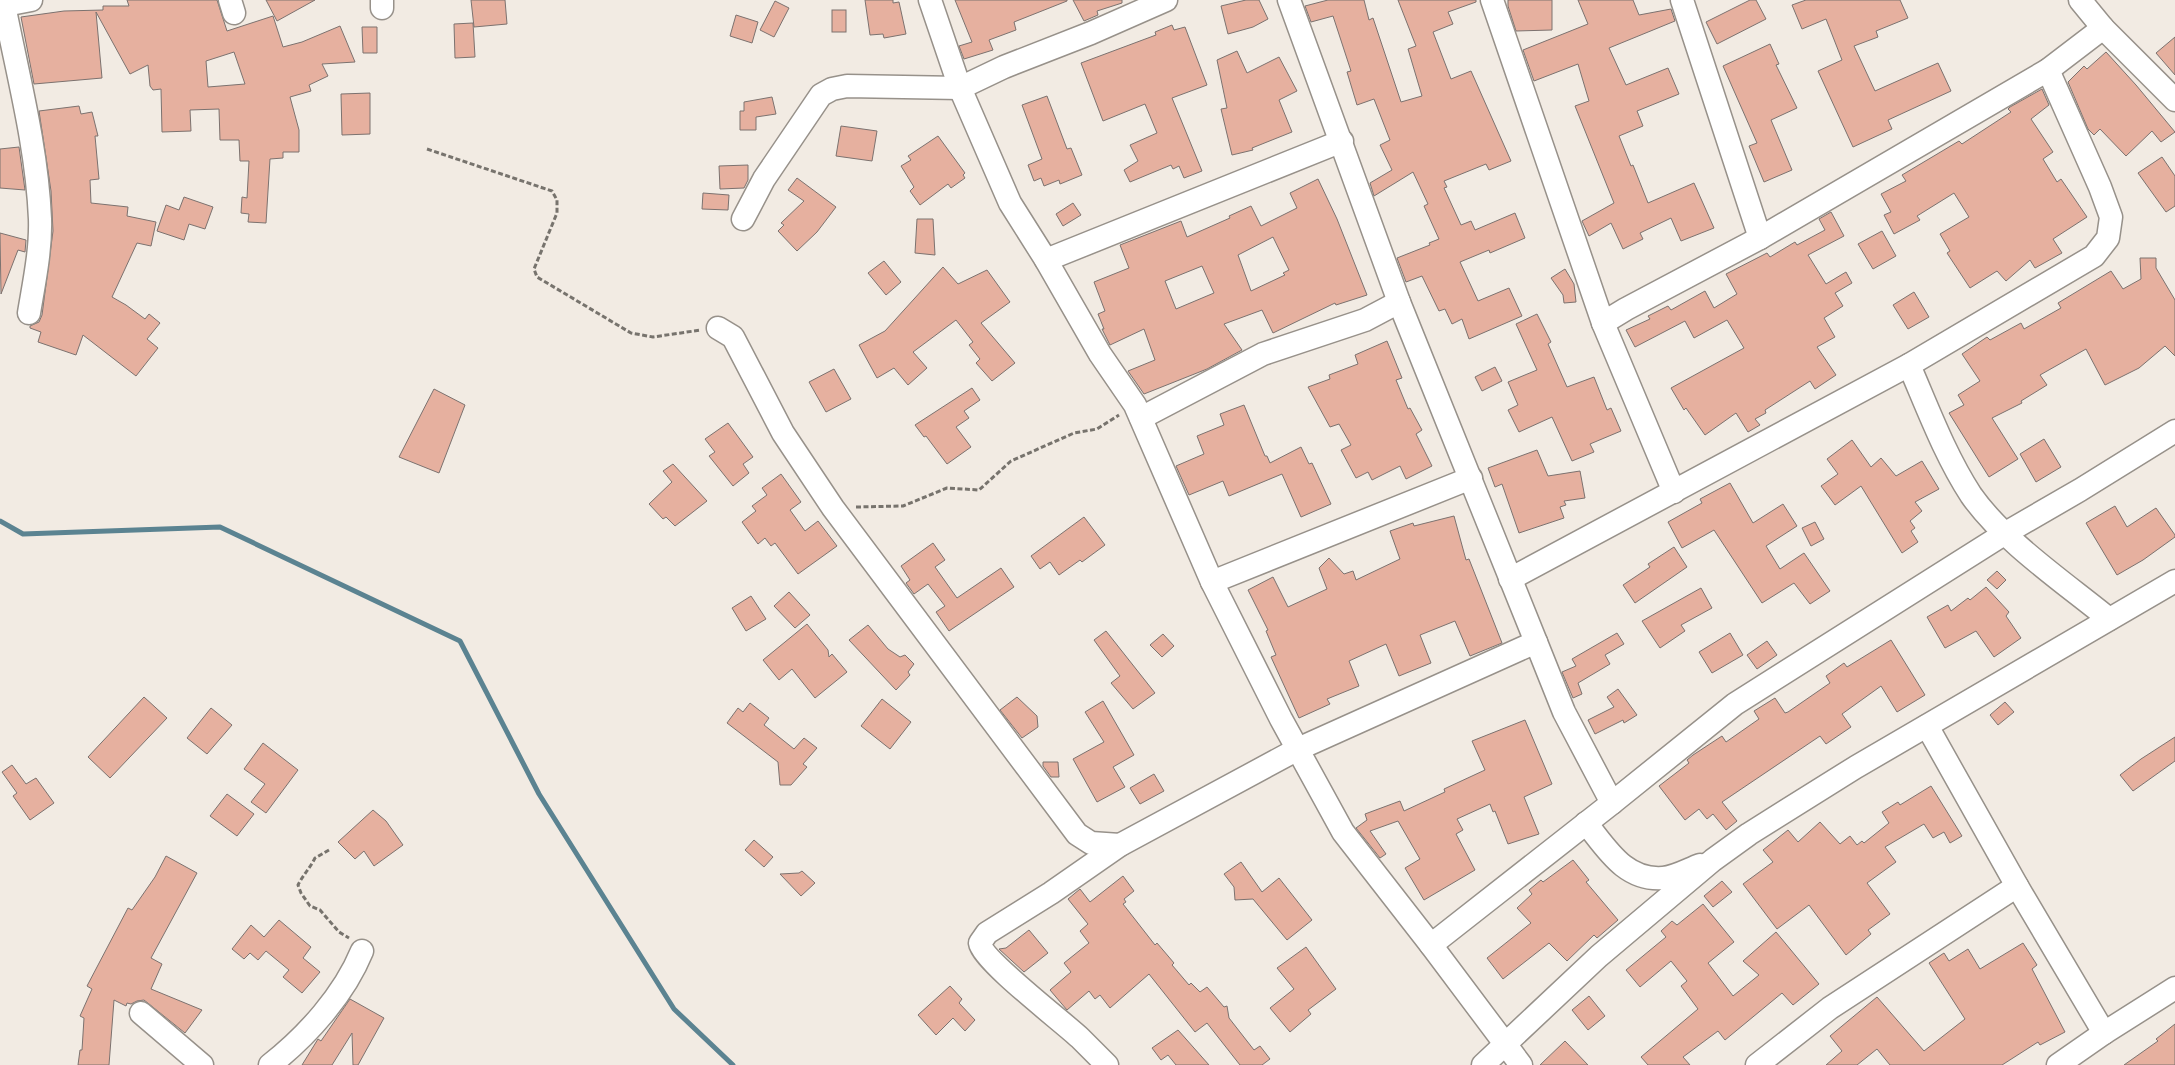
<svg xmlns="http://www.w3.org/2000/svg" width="2175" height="1065" font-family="'Alegreya Sans',sans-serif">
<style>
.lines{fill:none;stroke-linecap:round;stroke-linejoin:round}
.stream{stroke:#5b8391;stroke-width:5}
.building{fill:#e6b09f;stroke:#7c726f;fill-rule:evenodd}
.minor-casing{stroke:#97918a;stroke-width:25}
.path{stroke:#77736d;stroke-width:3;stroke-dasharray:5 2.5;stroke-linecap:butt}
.minor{stroke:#fff;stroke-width:22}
</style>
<rect width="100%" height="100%" fill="#f2ebe3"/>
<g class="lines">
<polyline class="stream" points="0,521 23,534 220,527 460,641 539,794 674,1009 733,1065"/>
</g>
<g class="building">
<path d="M 127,0 L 217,0 L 227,31 L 273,16 L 283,47 L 302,42 L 340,26 L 355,62 L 322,64 L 328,76 L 309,85 L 311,91 L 290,97 L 299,130 L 299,152 L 283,152 L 283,158 L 270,159 L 266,223 L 248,222 L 249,214 L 241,213 L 242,197 L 247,198 L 249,161 L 240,161 L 239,140 L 220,140 L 219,109 L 190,110 L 191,131 L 162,132 L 161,89 L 153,90 L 150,86 L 148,65 L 130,74 L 96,12 L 102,78 L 34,84 L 21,17 L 64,11 L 103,10 L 103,6 L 129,6 ZM 234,52 L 245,84 L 208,87 L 206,61 Z"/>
<polygon points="266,0 315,0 277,21"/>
<polygon points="471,0 505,0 507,24 474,27"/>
<polygon points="865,0 893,0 893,3 899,2 906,34 884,38 883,34 870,35"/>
<polygon points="955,0 1067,0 1067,1 1014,22 1016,30 989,40 993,50 964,59 959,46 972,42"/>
<polygon points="1073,0 1122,0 1122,3 1097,11 1098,15 1084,21"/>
<polygon points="1246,0 1259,0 1268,19 1253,27 1228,34 1221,6"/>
<polygon points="1328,0 1364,0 1369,20 1373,18 1401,102 1422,96 1408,49 1416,46 1398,0 1476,0 1476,2 1448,12 1453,24 1433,32 1451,79 1471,71 1511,161 1489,170 1486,164 1444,181 1447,187 1444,188 1461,225 1471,221 1475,230 1515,213 1525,238 1490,253 1489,250 1460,262 1478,301 1509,288 1522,316 1469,339 1462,319 1452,324 1445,309 1439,311 1422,276 1406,282 1397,258 1430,245 1429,243 1439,239 1424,206 1428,204 1413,172 1374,196 1370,183 1392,170 1380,145 1390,140 1374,99 1357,105 1347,72 1351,71 1333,16 1311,22 1305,6"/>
<polygon points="1508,0 1552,0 1552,30 1516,31 1508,6"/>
<polygon points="1578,0 1633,0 1639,15 1671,9 1675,21 1609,48 1626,85 1668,68 1679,94 1637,111 1643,126 1619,136 1631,166 1633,165 1648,203 1694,183 1714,228 1681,241 1671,218 1640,233 1643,239 1623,249 1611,223 1589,236 1582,221 1614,203 1575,106 1589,101 1578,64 1534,81 1523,50 1588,24"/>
<polygon points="1750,0 1756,0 1766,19 1717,44 1706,22"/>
<polygon points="1806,0 1900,0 1908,18 1876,31 1878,37 1854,46 1875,91 1938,63 1951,91 1888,120 1892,129 1853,147 1818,71 1842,60 1826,19 1802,29 1792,5"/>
<polygon points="775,1 789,8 774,37 760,30"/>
<rect x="832" y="10" width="14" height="22"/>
<polygon points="736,15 758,22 752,43 730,36"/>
<polygon points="473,23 475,57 455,58 454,24"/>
<polygon points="1172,25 1174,30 1185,27 1207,85 1172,98 1202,171 1184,178 1179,166 1173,169 1171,165 1130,182 1124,170 1138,161 1130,145 1157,133 1145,104 1103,121 1081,63 1156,35 1155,32"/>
<polygon points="362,27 377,27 377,53 363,53"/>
<polygon points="2175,37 2175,75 2156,53"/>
<polygon points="1770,44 1779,64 1776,65 1797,108 1771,120 1792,170 1764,182 1749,146 1757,143 1723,66"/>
<polygon points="1237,51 1247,73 1279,57 1297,91 1279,100 1292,132 1252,148 1253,150 1232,155 1221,109 1227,108 1217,60"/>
<polygon points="2106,52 2136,85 2175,132 2161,142 2152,131 2126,156 2100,129 2094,135 2088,129 2068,82 2084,66 2087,69"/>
<polygon points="2042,89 2049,105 2031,119 2053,152 2043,159 2057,182 2061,179 2087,217 2053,239 2062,253 2035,268 2030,260 2006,281 1997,271 1970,288 1947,253 1950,251 1940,234 1969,217 1954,193 1917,216 1920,220 1894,234 1884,215 1891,212 1881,194 1906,181 1902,175 1959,141 1962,144 2011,112 2008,109 2010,107"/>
<polygon points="370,93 370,134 342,135 341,94"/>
<polygon points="1047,96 1067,149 1071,148 1082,175 1060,184 1059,180 1044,186 1041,178 1034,181 1028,165 1042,159 1022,105"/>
<polygon points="772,97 776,114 756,117 756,130 740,130 740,111 744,111 744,102"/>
<polygon points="79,106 81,114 92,112 98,136 95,136 99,179 90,180 91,203 128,207 127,216 156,222 151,246 137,243 112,297 126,305 145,319 149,314 160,323 147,339 158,348 136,376 83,335 76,355 38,342 41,332 30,328 30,326 39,322 42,315 53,231 51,191 39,111"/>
<polygon points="841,126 877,131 872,161 836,156"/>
<polygon points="938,136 965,173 963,175 965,178 951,188 948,184 920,205 910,191 914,187 901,166 911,160 908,156"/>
<polygon points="19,147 25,190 0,188 0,149"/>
<polygon points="2162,157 2175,176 2175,206 2166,212 2138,173"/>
<polygon points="748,165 748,180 744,188 720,189 719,166"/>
<polygon points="797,178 836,207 817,232 797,251 778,231 784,225 781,223 804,201 788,190"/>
<path d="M 1318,179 L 1337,219 L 1367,295 L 1336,305 L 1335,303 L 1273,333 L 1262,310 L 1224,324 L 1242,350 L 1207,369 L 1144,394 L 1128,371 L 1155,360 L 1144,329 L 1110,345 L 1102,329 L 1104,329 L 1098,314 L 1105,311 L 1094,282 L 1129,268 L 1120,245 L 1181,221 L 1187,237 L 1230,218 L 1229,216 L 1251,206 L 1261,226 L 1297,208 L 1290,193 ZM 1273,237 L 1289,270 L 1283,273 L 1285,275 L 1251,291 L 1238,255 ZM 1202,266 L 1214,293 L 1176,309 L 1165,281 Z"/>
<polygon points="703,193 729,195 728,210 702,209"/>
<polygon points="184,197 213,207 205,229 189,224 184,240 157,231 166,205 179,210"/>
<polygon points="1073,203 1081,215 1063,226 1056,214"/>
<polygon points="1831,212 1844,236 1808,255 1826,284 1846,272 1852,283 1835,293 1843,306 1824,318 1835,337 1817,347 1836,375 1815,389 1810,381 1765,410 1766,413 1755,419 1760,425 1748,432 1736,413 1705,435 1686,408 1684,410 1671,388 1744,348 1727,320 1694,338 1685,321 1635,347 1626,330 1650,319 1648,316 1668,306 1671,310 1705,291 1714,308 1737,294 1726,274 1767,253 1770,257 1795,242 1797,245 1825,230 1819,219"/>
<polygon points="917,219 933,219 935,255 915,253"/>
<polygon points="1882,231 1896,256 1873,269 1858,244"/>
<polygon points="0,233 26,240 25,252 18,250 1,294"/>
<polygon points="2140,258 2156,258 2156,268 2175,300 2175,356 2165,346 2139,368 2105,385 2086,349 2040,375 2047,385 2021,401 2022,403 1992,418 2018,459 1989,477 1949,413 1964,405 1958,395 1980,381 1962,354 1987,337 1990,340 2021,323 2024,329 2061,308 2058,303 2111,271 2123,289 2141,279"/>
<polygon points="884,261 901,282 886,295 868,273"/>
<polygon points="943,267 958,284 987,270 1010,302 981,323 1015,363 992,381 976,363 980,359 969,345 973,342 956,320 913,352 927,368 908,385 894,368 877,378 859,345 885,331"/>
<polygon points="1565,269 1574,284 1576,302 1564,303 1563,295 1551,278"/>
<polygon points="1914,292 1929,317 1908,329 1893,305"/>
<polygon points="1537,314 1551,342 1548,344 1567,387 1594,377 1607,410 1611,408 1621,431 1590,444 1594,452 1572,461 1552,417 1519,432 1508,410 1518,405 1508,382 1537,370 1516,324"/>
<polygon points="1387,341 1402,378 1396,380 1408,409 1410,408 1422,430 1416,434 1432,466 1406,479 1400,466 1372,480 1368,472 1356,478 1341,450 1351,445 1339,424 1330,427 1308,387 1330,379 1329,375 1358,364 1355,355"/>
<polygon points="1495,367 1502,381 1482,391 1475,377"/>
<polygon points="834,369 851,399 826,412 809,382"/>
<polygon points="972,388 980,400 964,411 969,418 956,427 971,447 947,464 926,436 924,437 915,425"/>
<polygon points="434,389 465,405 439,473 399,457"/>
<polygon points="1244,405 1265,456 1267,456 1270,463 1301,447 1309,464 1312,463 1331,504 1301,517 1282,474 1229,496 1223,481 1189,495 1176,466 1204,454 1197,436 1224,425 1220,414"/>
<polygon points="728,423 753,457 743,464 749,473 733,486 709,456 715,452 705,439"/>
<polygon points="2044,439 2061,467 2036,482 2020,454"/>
<polygon points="1852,440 1871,467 1881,458 1896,476 1922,461 1939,489 1915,502 1922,511 1910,521 1915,528 1911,531 1918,542 1902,553 1861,486 1835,505 1821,486 1838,474 1827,459"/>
<polygon points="1537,450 1548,476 1580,471 1585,498 1564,501 1566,505 1560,507 1564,518 1519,533 1502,484 1495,487 1488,468"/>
<polygon points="673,464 707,501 675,526 666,517 663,519 649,504 672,482 663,471"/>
<polygon points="781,474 801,502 790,510 805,531 818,521 837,546 798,574 775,543 771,546 765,538 758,544 742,522 756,511 752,506 767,495 762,488"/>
<polygon points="1730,483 1753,523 1783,504 1797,526 1766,546 1780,569 1804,553 1830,591 1810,604 1794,583 1762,603 1714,530 1682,548 1668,522 1702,503 1700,499"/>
<polygon points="2115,506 2127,527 2156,508 2175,535 2175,537 2143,560 2117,575 2086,523"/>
<polygon points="1454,516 1466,560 1469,559 1502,643 1470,656 1455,621 1420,635 1431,663 1399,676 1386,644 1349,661 1359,686 1327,699 1330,704 1299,718 1271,657 1276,655 1266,631 1268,630 1248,590 1273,577 1288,607 1327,589 1319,568 1329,558 1344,574 1353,571 1356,580 1400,559 1390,531 1413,523 1414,526"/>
<polygon points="1084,517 1105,545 1082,562 1080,560 1059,575 1050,562 1040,569 1031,556"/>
<polygon points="1815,522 1824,539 1811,546 1802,528"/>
<polygon points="933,543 945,560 935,567 957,598 1001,568 1014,587 949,631 936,612 945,606 928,584 914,594 906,583 910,580 901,566"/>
<polygon points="1674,547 1687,567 1635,603 1623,585 1650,567 1648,564"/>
<polygon points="1997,571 2006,580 1997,589 1987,580"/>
<polygon points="1986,587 2009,612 2006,616 2021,638 1994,657 1976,631 1945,648 1927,617 1948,605 1951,611 1968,598 1970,600"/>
<polygon points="1701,588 1712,608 1681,625 1685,631 1660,648 1642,621"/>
<polygon points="789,592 810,615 795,628 774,606"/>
<polygon points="751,596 766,619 746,631 732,608"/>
<polygon points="807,624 828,650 829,657 832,654 847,672 815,698 792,669 779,680 763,660"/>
<polygon points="868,625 888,649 900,657 905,655 914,664 908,672 910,675 896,690 849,640"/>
<polygon points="1106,631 1155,693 1133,709 1111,683 1120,676 1094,640"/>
<polygon points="1617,633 1624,644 1605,655 1610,664 1578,683 1582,694 1573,698 1562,672 1576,666 1572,659"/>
<polygon points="1730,633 1743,655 1712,673 1699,652"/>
<polygon points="1163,634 1174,646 1162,657 1150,645"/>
<polygon points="1891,640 1925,695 1897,712 1881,686 1842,714 1851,727 1826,744 1820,736 1722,802 1737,821 1726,830 1713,814 1707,819 1699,809 1685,820 1659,786 1689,763 1687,760 1693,755 1722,736 1726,742 1759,719 1754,711 1775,698 1785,713 1788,712 1830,683 1826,676 1844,663 1847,667"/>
<polygon points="1767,641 1777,655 1757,669 1747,655"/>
<polygon points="1618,689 1637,715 1624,723 1623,720 1595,734 1588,720 1614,707 1607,697"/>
<polygon points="144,697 167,718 110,778 88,757"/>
<polygon points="1017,697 1037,716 1038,727 1022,738 1000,710"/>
<polygon points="882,699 911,722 890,749 861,726"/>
<polygon points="1103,701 1134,755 1113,767 1125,787 1097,802 1073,759 1104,742 1085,712"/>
<polygon points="2005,702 2014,712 1998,725 1990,715"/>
<polygon points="750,703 769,718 764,725 794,749 804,738 817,748 803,764 807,767 791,785 780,785 778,762 727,723 738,708 743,712"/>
<polygon points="211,708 232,725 207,754 187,738"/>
<polygon points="1525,720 1552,784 1524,797 1539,834 1508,844 1495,811 1493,812 1490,804 1457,819 1463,830 1456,834 1475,870 1424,900 1405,868 1420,859 1398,821 1370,831 1386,854 1380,858 1356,828 1367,820 1365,814 1400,801 1404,811 1445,792 1444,789 1485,770 1472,741"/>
<polygon points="2175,737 2175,761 2133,791 2120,775 2141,759"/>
<polygon points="263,743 298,770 266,813 251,802 265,784 244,769"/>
<polygon points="1043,762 1058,762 1059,777 1051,777 1043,766"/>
<polygon points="12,765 26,784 36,778 54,803 30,820 13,796 17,793 2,772"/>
<polygon points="1154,774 1164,791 1140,804 1130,788"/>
<polygon points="1931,786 1962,836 1950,843 1944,832 1933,838 1924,824 1885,847 1896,862 1867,883 1890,914 1868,930 1871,934 1846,955 1809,905 1777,929 1743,884 1773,862 1763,850 1788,830 1798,842 1820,822 1840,844 1850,836 1857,845 1862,841 1864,843 1889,823 1882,812 1898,802 1900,805"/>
<polygon points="227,794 254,814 237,836 210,816"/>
<polygon points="373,810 386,821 403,845 374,866 364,851 355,859 338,842"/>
<polygon points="754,840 773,857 764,867 745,850"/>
<polygon points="166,856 197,873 151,958 162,964 151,989 202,1010 185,1033 144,1000 137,1001 131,1004 127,1003 126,1006 114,1000 109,1065 78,1065 80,1050 82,1050 84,1018 80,1016 92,989 87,986 128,908 132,910 155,877"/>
<polygon points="1573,860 1589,880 1586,882 1618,920 1597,938 1594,935 1567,961 1549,943 1503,979 1487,958 1531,923 1517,908 1532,894 1529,890 1541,880 1543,882"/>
<polygon points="1241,862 1262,892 1279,878 1312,920 1287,940 1253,899 1235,900 1234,887 1224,874"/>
<polygon points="802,871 815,883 801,896 780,874 799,873"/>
<polygon points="1123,876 1134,891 1124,899 1126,902 1123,904 1155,945 1157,943 1174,963 1172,965 1189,985 1191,983 1200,992 1207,987 1224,1007 1227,1006 1229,1018 1254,1050 1260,1046 1270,1059 1262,1065 1240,1065 1207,1023 1195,1032 1149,974 1110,1008 1100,995 1095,999 1089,991 1067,1010 1050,990 1071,972 1064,963 1089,943 1080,931 1088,924 1068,899 1080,889 1090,902"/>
<polygon points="1722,881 1732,892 1713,907 1704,896"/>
<polygon points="1703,904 1734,942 1708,963 1733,996 1759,975 1743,961 1776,932 1819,984 1793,1005 1782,993 1725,1040 1718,1031 1683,1057 1690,1065 1648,1065 1641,1057 1698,1009 1681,986 1687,981 1671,961 1640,987 1626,970 1666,937 1661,931 1672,921 1677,925"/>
<polygon points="279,920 311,947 303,958 320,972 302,993 283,977 289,970 266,951 258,960 250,953 244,959 232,949 251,925 264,937"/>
<polygon points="1029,930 1048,953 1024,972 999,949 1006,948"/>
<polygon points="2023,943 2037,965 2032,969 2065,1032 2040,1045 2038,1042 2002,1065 1890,1065 1877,1049 1857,1065 1826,1065 1842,1051 1830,1036 1877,997 1924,1051 1965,1019 1929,963 1944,953 1949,961 1968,949 1980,969"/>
<polygon points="1306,947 1336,989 1308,1010 1311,1014 1290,1032 1270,1008 1294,989 1277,968"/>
<polygon points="950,986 962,999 959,1003 975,1020 965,1031 953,1018 936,1035 918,1015"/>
<polygon points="1589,996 1605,1016 1588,1030 1572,1010"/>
<polygon points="350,999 384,1018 358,1065 353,1065 352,1033 332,1065 302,1065 318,1039 321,1041"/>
<polygon points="2175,1024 2175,1065 2124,1065 2158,1041 2156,1039"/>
<polygon points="1178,1030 1209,1065 1176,1065 1168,1055 1161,1060 1152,1048"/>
<polygon points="1565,1041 1588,1065 1540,1065"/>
</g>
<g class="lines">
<defs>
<g id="minor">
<polyline points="230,0 234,13"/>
<polyline points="382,0 382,8"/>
<polyline points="930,0 960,88 1010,203 1046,260 1100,354 1135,405 1212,582 1281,719 1343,832 1431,945 1521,1065"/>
<polyline points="1289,0 1399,302 1536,642 1564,712 1612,803"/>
<polyline points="1492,0 1603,323 1674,492"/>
<polyline points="1682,0 1760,238"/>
<polyline points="2080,0 2103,28 2175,100"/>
<path d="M 4,5 C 18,76 37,147 40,219 C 41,250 34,283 29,313"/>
<polyline points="0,6 31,0"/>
<polyline points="743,219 764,179 821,95 832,89 847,86 960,88 1004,67 1091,33 1166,0"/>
<polyline points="1046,260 1342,141"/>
<polyline points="1603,323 1626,309 1760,238 2048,70 2103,28"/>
<polyline points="718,328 733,337 783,433 833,508 1077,834 1091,843 1120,845"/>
<path d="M 1909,365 C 1928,409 1945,455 1971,495 C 2003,541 2065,583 2109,619"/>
<polyline points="1141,418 1263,354 1365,320 1399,302"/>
<polyline points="1510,579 1909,365 2094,256 2108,238 2111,217 2100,187 2048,70"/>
<polyline points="1212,582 1471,478"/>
<polyline points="1927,726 2017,886 2104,1033"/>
<path d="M 1586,823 C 1607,849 1625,881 1663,878 C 1675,877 1689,869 1700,865"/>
<polyline points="1431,945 1612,803 1735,704 2004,534 2080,490 2175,431"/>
<polyline points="141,1013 202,1065"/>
<path d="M 270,1065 C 307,1036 344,995 362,951"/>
<path d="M 1107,1065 C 1098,1056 1089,1047 1080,1038 C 1063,1022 982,960 980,943 L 987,933 L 1051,893 L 1120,845 L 1298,749 L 1536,642"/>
<polyline points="1483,1065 1599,956 1713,860 1749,834 1856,767 2175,581"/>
<polyline points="1757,1065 1830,1008 2017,886"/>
<polyline points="2058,1065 2104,1033 2175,988"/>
</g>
</defs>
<use href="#minor" class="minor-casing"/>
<g class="path">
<polyline points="427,149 552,191 557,200 557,213 534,269 537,277 631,333 653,337 701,330"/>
<polyline points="856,507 903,506 947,488 979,490 1011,461 1074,433 1097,429 1119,415"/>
<path d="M 329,850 L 315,858 C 310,868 303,875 298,885 L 301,893 L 310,906 L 320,910 L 339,932 L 349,938"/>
</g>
<use href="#minor" class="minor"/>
</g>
</svg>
